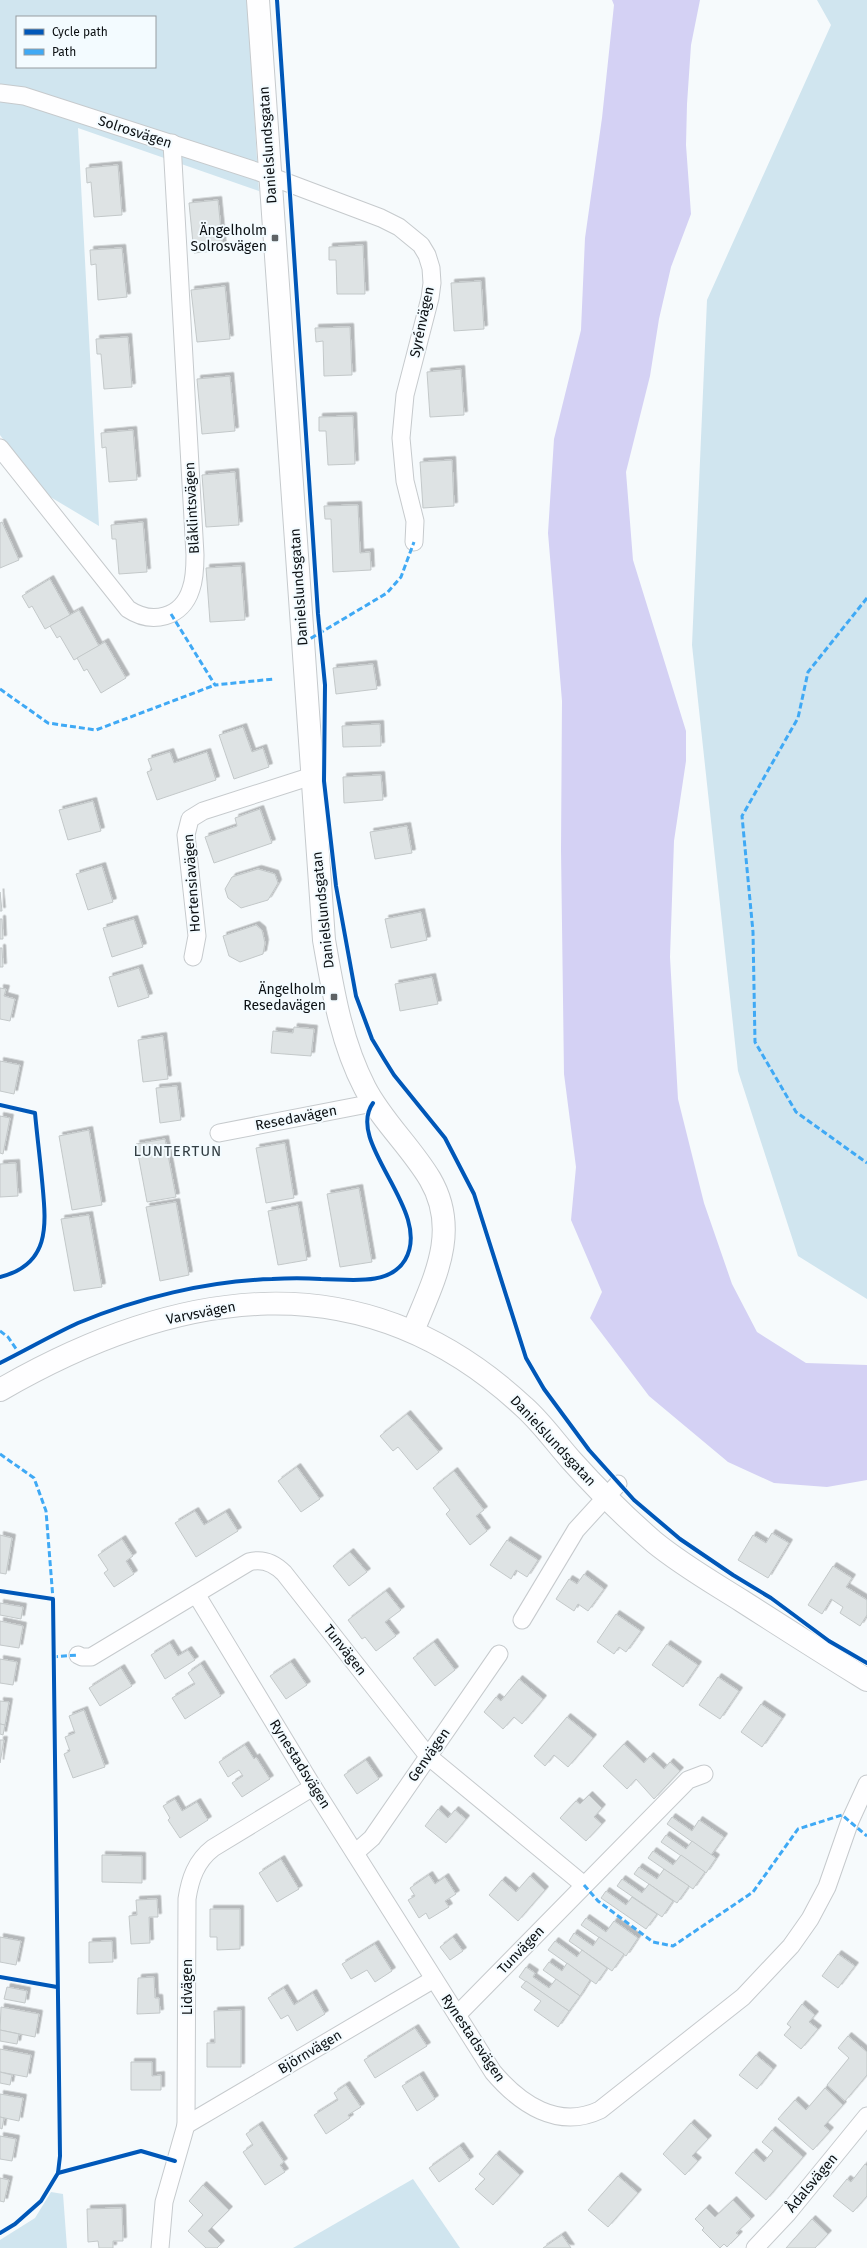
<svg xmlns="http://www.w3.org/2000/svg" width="867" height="2248" font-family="'Fira Sans',sans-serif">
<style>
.green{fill:#d0e5ef;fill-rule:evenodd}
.water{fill:#d4d1f4}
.building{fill:#dee3e4;stroke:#c3c8c9;filter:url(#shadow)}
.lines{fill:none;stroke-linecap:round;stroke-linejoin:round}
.street-casing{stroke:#c6cacd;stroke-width:19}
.secondary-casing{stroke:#c6cacd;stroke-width:24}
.street{stroke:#fefeff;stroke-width:17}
.secondary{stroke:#fefeff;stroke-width:22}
.quiet{stroke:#3fa9f5;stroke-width:3;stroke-dasharray:6 3;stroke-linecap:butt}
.cycleway-casing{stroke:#f3fbff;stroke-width:6}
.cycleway{stroke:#0057b8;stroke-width:4}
.poi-dot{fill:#5e6265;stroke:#f3fbff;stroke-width:1.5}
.labels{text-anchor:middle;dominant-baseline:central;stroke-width:4;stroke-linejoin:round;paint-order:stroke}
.street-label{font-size:14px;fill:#0c1013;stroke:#f3fbff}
.poi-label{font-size:14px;fill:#0c1013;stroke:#f3fbff;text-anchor:end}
.neighbourhood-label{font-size:15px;letter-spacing:1px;fill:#333e43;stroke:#f3fbff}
</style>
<defs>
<filter id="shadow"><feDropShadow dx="3.5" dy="-3.5" stdDeviation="0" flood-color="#0004"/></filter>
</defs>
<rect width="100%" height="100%" fill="#f6fafc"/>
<g class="green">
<path d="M 0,0 L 247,0 L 259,191 L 78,128 L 99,526 L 42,492 L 0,435 ZM 17,17 L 155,17 L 155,67 L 17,67 Z"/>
<polygon points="817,0 867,0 867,1299 798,1256 738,1071 692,645 707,300 831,25"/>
<polygon points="413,2179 460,2248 293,2248"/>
<polygon points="51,2192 63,2194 67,2248 0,2248 0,2240 35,2218"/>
</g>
<polygon class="water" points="612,0 700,0 691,45 687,104 686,145 691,214 671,267 659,319 650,376 626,472 633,560 686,731 686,761 674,841 670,957 678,1099 704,1203 732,1284 757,1332 806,1363 867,1365 867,1480 827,1487 774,1483 728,1462 649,1396 590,1318 602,1292 571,1220 576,1167 564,1074 561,850 562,701 548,533 554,439 581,330 585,238 602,118 614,5"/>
<g class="building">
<polygon points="118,165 122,215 94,217 91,182 87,183 86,168"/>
<polygon points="218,200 223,250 194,253 189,203"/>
<polygon points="363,245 365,294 337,294 336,260 329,260 329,247"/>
<polygon points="122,248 127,297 98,300 96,264 91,265 90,250"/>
<polygon points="481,281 484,329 454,331 451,283"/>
<polygon points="225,286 230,339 197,342 191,290"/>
<polygon points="350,327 352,375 324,376 323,341 316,342 315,328"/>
<polygon points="128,337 132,387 104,389 101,354 97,354 96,339"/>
<polygon points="461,369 464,415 430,417 427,372"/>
<polygon points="230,376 235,431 202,434 197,379"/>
<polygon points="353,416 355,464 328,465 326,431 319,431 319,417"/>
<polygon points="133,430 137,480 109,482 106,447 102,448 101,433"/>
<polygon points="452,460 454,506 423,508 420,462"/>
<polygon points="235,472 239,525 206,527 202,475"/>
<polygon points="358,505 360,553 370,552 371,570 333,572 331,519 325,519 324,506"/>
<polygon points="2,522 19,560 0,568 0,523"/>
<polygon points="143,522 147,572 119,574 116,539 112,539 111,525"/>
<polygon points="241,566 245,620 210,622 206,568"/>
<polygon points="50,579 70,615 45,629 32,606 29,608 22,596"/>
<polygon points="79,610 99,646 74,660 60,636 57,638 50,626"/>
<polygon points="105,642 126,678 101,693 87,669 84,671 77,658"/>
<polygon points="373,664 377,689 336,694 333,668"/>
<polygon points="380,724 381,746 343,747 342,726"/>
<polygon points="243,727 252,752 263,748 269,767 234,779 219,735"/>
<polygon points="170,752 174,763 207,752 216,780 157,800 147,772 152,770 148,759"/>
<polygon points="381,775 383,800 344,803 343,777"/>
<polygon points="93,801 101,831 68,840 59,810"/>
<polygon points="260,809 272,843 214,863 205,837 237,826 235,818"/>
<polygon points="407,826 412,853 375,859 370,832"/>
<polygon points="102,866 113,902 88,910 76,874"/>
<polygon points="258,869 275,874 278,883 268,900 241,908 228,898 225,889 232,877"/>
<polygon points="0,892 2,911 0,911"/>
<polygon points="421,912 427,940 391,948 385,919"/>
<polygon points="0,919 2,919 3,939 0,939"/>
<polygon points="134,919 143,947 112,957 103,928"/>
<polygon points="256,925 262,930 265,943 263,954 240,962 229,956 223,936"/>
<polygon points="0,948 2,948 3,967 0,967"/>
<polygon points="139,968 149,997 118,1007 109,977"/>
<polygon points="432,977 438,1004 400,1011 395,984"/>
<polygon points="0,988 6,989 4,996 15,999 10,1021 0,1019"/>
<polygon points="294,1027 314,1029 311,1056 271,1053 273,1031 293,1033"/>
<polygon points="163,1036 168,1079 143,1082 138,1040"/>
<polygon points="0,1061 20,1065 14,1094 0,1091"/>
<polygon points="177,1086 181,1120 160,1123 156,1088"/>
<polygon points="0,1116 10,1118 3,1154 0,1153"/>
<polygon points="89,1130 102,1205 72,1210 59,1136"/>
<polygon points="165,1139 176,1197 147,1202 136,1144"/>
<polygon points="285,1143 294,1198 266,1203 256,1148"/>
<polygon points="16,1163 18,1196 0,1197 0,1164"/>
<polygon points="359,1188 372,1262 340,1267 327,1194"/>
<polygon points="176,1202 189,1275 160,1281 146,1207"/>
<polygon points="298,1205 307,1260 278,1265 268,1211"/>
<polygon points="89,1215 102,1287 74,1291 61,1219"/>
<polygon points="407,1414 439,1452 417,1470 398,1447 393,1451 380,1436"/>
<polygon points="297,1467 320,1499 301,1512 278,1481"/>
<polygon points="454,1471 484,1510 476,1516 487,1531 470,1545 446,1514 450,1510 433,1488"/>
<polygon points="195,1511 204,1525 226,1512 238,1531 196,1557 175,1523"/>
<polygon points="772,1533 789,1543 768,1578 738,1560 753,1535 766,1543"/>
<polygon points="0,1535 12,1538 6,1574 0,1573"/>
<polygon points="122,1539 133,1556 126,1561 134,1574 114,1587 104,1573 108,1570 98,1555"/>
<polygon points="507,1540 538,1560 527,1577 516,1570 511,1579 490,1565"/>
<polygon points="350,1552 367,1572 349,1586 333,1566"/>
<polygon points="833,1566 852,1578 846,1587 867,1600 867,1615 860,1626 840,1613 843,1607 831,1599 822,1614 808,1605"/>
<polygon points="584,1574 604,1589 588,1611 578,1604 574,1611 556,1599 569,1579 577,1584"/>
<polygon points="386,1591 401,1610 385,1622 396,1636 376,1651 365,1637 362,1639 348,1620"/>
<polygon points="0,1603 23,1607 21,1619 0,1615"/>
<polygon points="616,1614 641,1631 626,1652 619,1647 614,1654 597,1642"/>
<polygon points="0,1621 23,1626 19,1648 0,1645"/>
<polygon points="434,1642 455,1670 435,1686 413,1658"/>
<polygon points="170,1643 178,1656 188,1650 195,1660 165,1679 151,1655"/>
<polygon points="667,1644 698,1665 683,1687 652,1665"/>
<polygon points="0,1659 17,1662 13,1685 0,1683"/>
<polygon points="291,1662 307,1685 286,1699 270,1676"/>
<polygon points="201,1664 221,1696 185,1719 172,1698 195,1684 188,1673"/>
<polygon points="121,1668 132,1686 100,1706 89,1688"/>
<polygon points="718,1677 739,1691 720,1719 699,1705"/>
<polygon points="519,1679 543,1699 522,1724 514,1717 503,1729 484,1712 496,1697 501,1701"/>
<polygon points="0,1701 9,1702 5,1725 0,1724"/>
<polygon points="761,1704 782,1718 762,1747 741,1732"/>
<polygon points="84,1710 105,1767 73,1778 64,1754 70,1751 65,1737 75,1733 69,1716"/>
<polygon points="567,1717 593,1738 568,1767 554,1755 545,1766 534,1756"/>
<polygon points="0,1724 5,1725 3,1735 0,1734"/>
<polygon points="0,1740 4,1740 0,1763"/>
<polygon points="624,1744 644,1763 650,1756 664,1769 670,1762 680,1771 654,1799 636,1779 627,1789 603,1766"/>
<polygon points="245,1745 254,1759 256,1757 270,1779 242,1797 232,1783 243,1776 239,1770 228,1777 219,1762"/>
<polygon points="366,1760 379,1779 357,1794 344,1775"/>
<polygon points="589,1795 602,1808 594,1817 602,1824 586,1841 560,1818 576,1801 580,1804"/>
<polygon points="175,1799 182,1811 197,1802 208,1820 180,1838 168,1820 170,1818 163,1806"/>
<polygon points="438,1809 448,1818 455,1810 466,1819 446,1843 425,1826"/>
<polygon points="672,1817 692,1831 699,1820 724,1837 711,1855 667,1824"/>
<polygon points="666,1835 686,1849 692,1841 716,1858 706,1873 661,1842"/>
<polygon points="653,1851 673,1865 681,1855 705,1872 693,1889 648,1858"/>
<polygon points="102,1855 142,1856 142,1883 102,1882"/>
<polygon points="281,1859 299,1889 277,1902 259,1873"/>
<polygon points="639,1867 657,1879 664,1869 689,1886 677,1903 634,1874"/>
<polygon points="429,1875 435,1884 445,1877 456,1894 445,1901 449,1907 429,1919 426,1913 419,1918 408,1900 415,1896 410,1888"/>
<polygon points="530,1876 545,1890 518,1921 489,1895 502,1880 516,1892"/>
<polygon points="622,1879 642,1893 649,1884 673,1901 662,1917 617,1886"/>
<polygon points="606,1891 626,1905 632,1897 657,1914 646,1929 601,1898"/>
<polygon points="157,1899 158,1917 149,1917 150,1943 131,1944 129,1916 137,1915 136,1900"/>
<polygon points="210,1909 240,1909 240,1949 217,1950 217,1937 210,1937"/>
<polygon points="586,1918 606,1932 614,1921 638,1938 626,1956 581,1925"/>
<polygon points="574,1933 593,1946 599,1937 624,1954 612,1971 569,1941"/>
<polygon points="0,1937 21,1941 16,1965 0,1962"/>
<polygon points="453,1937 463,1951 450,1960 440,1947"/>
<polygon points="112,1941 113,1962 89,1963 89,1942"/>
<polygon points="555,1941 577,1957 582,1950 607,1968 596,1984 548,1950"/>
<polygon points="375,1944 392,1971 375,1982 367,1970 351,1979 342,1964"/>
<polygon points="838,1954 855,1966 838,1988 822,1976"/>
<polygon points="549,1962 562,1971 567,1963 590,1980 580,1996 543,1970"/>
<polygon points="526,1967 535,1973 533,1977 549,1988 556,1979 580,1996 569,2011 519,1977"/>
<polygon points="154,1977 155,1998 159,1998 160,2013 137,2014 138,1978"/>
<polygon points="526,1981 569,2011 558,2027 534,2010 541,2001 521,1987"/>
<polygon points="7,1987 27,1991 25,2003 4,1999"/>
<polygon points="284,1988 294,2005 313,1993 325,2014 297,2031 288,2015 281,2019 268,1998"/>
<polygon points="802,2004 815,2015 809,2022 818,2029 801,2049 784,2035 791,2027 787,2024"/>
<polygon points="1,2007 39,2014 35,2037 0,2030"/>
<polygon points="241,2010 241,2067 207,2067 207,2043 215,2043 214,2011"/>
<polygon points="415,2028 427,2046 375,2078 364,2060"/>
<polygon points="0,2030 19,2034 17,2044 0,2041"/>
<polygon points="848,2036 867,2052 867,2075 845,2101 827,2085 849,2058 838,2048"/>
<polygon points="0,2049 31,2055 27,2077 0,2072"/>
<polygon points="756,2055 773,2069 757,2089 739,2075"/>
<polygon points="131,2062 152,2062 152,2076 161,2075 161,2090 131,2090"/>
<polygon points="0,2072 12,2075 10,2085 0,2083"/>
<polygon points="420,2075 435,2099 417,2111 402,2086"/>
<polygon points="346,2085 361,2107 348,2115 350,2118 326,2134 314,2115 338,2100 334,2093"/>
<polygon points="825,2088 843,2105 824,2126 830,2131 813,2150 778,2119 795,2100 806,2110"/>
<polygon points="0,2094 23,2098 19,2121 0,2117"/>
<polygon points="0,2117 4,2118 2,2129 0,2128"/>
<polygon points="691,2123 708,2139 692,2156 698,2161 685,2175 663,2154"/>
<polygon points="259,2125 284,2162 280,2165 285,2172 265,2185 243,2152 253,2145 246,2134"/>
<polygon points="772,2130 803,2157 766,2200 735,2173 753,2152 764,2162 773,2151 762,2142"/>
<polygon points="0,2136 16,2139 12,2161 0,2159"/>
<polygon points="460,2146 470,2160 439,2182 429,2168"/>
<polygon points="496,2154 520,2175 493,2205 475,2189 485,2179 479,2174"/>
<polygon points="865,2164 867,2166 867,2196 853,2212 833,2196 847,2179 851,2182"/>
<polygon points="618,2176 638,2193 608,2227 588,2210"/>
<polygon points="0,2178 9,2180 4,2202 0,2201"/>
<polygon points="203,2185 229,2210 208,2231 221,2244 217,2248 206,2248 188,2231 203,2215 189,2201"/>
<polygon points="733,2200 751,2219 736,2233 739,2235 727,2247 724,2244 720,2248 702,2230 704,2228 695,2219 706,2208 715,2217"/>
<polygon points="122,2208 123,2241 113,2241 113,2248 99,2248 98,2241 88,2242 87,2209"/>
<polygon points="812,2219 828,2234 815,2248 786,2248"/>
<polygon points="562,2235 571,2248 543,2248"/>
</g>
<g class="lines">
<defs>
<g id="street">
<polyline points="0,93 24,96 259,172 381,218 399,227 421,245 427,255 431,268 432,283 430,298 405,395 401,438 405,481 415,521 414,542"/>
<path d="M 0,448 L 128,609 C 152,625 182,618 191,589 C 195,578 195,566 195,555 L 172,143"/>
<polyline points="193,957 197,936 186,835 190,819 203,811 312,776"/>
<polyline points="219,1133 373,1103"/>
<path d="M 196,1594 L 313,1787 L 493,2072 C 520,2104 558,2130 600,2110 L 743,1997 L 791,1946 L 810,1919 L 827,1887 L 850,1821 L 867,1784"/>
<polyline points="522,1620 576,1530 618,1484"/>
<path d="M 78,1655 L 82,1657 L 91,1657 L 249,1562 C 263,1558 274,1563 284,1573 L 428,1756 L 584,1885"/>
<polyline points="355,1853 372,1838 499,1654"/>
<polyline points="457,2015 688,1780 704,1774"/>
<polyline points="186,2125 434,1979"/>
<path d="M 160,2248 L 164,2202 L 186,2125 L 187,1899 C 190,1879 196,1861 213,1848 L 313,1787"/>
<polyline points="755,2248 787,2214 867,2116"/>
</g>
<g id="secondary">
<path d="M 258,0 L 324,940 C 333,991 341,1042 365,1088 C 382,1121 411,1147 430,1179 C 461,1232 433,1281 413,1331"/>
<path d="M 0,1390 C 177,1288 362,1256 524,1407 C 542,1423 555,1442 571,1460 C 597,1489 625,1517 654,1542 C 682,1565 712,1582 742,1601 C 784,1628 825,1654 867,1680"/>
</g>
</defs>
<use href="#street" class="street-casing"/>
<use href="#secondary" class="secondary-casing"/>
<use href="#street" class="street"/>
<use href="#secondary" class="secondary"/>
<g class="quiet">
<polyline points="867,598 808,672 798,718 742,816 753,932 755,1042 796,1112 867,1163"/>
<polyline points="171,614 215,685 274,679"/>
<polyline points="303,643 387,593 401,577 414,542"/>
<polyline points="0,689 48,723 96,730 215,685"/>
<polyline points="0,1331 8,1337 19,1353"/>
<polyline points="0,1454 34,1478 46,1511 53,1599"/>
<polyline points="52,1657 78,1655"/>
<polyline points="584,1885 598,1901 653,1942 673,1946 753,1892 798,1829 842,1815 867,1836"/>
</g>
<defs>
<g id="cycleway">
<polyline points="277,0 318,614 325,685 324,781 336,886 356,996 372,1039 384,1059 394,1075 445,1138 474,1194 526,1358 544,1389 589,1450 634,1500 680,1539 733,1575 771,1598 829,1641 867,1663"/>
<path d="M 0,1105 L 35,1113 C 37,1135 40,1158 42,1180 C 46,1223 52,1264 0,1277"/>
<path d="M 0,1363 C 26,1350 52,1335 78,1323 C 138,1298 207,1281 272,1279 C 289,1278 305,1278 321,1279 C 347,1279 389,1287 405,1260 C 434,1211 344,1143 373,1103"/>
<polyline points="0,1591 53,1599 60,2156 58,2173 41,2201 15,2224 0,2233"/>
<polyline points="0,1977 57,1987"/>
<polyline points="58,2173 141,2151 175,2161"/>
</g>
</defs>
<use href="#cycleway" class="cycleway-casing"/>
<use href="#cycleway" class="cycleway"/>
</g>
<g class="poi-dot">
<rect x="271" y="234" width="8" height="8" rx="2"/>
<rect x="330" y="993" width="8" height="8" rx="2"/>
</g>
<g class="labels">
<g class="street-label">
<text transform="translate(135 132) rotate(18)">Solrosvägen</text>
<text transform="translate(268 145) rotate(-94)">Danielslundsgatan</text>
<text transform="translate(422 322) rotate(-78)">Syrénvägen</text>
<text transform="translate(192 508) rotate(-93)">Blåklintsvägen</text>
<text transform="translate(299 587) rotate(-94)">Danielslundsgatan</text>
<text transform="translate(192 883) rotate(-94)">Hortensiavägen</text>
<text transform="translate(323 910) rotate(-96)">Danielslundsgatan</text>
<text transform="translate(296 1118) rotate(-11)">Resedavägen</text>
<text transform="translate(201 1313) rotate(-11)">Varvsvägen</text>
<text transform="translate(553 1441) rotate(47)">Danielslundsgatan</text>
<text transform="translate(345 1650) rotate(52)">Tunvägen</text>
<text transform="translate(429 1755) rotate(-55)">Genvägen</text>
<text transform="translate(300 1764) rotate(58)">Rynestadsvägen</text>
<text transform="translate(521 1950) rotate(-46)">Tunvägen</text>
<text transform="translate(187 1987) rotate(-90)">Lidvägen</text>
<text transform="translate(473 2038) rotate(56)">Rynestadsvägen</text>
<text transform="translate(310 2052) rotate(-31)">Björnvägen</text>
<text transform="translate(812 2183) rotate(-50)">Ådalsvägen</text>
</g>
<g class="poi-label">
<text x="267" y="230">Ängelholm<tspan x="267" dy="16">Solrosvägen</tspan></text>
<text x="326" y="989">Ängelholm<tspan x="326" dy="16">Resedavägen</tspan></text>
</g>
<g class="neighbourhood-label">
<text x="178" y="1151">LUNTERTUN</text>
</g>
</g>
<rect x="16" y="16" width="140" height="52" fill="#f3fbff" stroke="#979da1"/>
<rect x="24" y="29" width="20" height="6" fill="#0057b8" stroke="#979da1"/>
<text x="52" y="36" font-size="12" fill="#0c1013">Cycle path</text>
<rect x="24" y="49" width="20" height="6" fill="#3fa9f5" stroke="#979da1"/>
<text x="52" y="56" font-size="12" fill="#0c1013">Path</text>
</svg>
